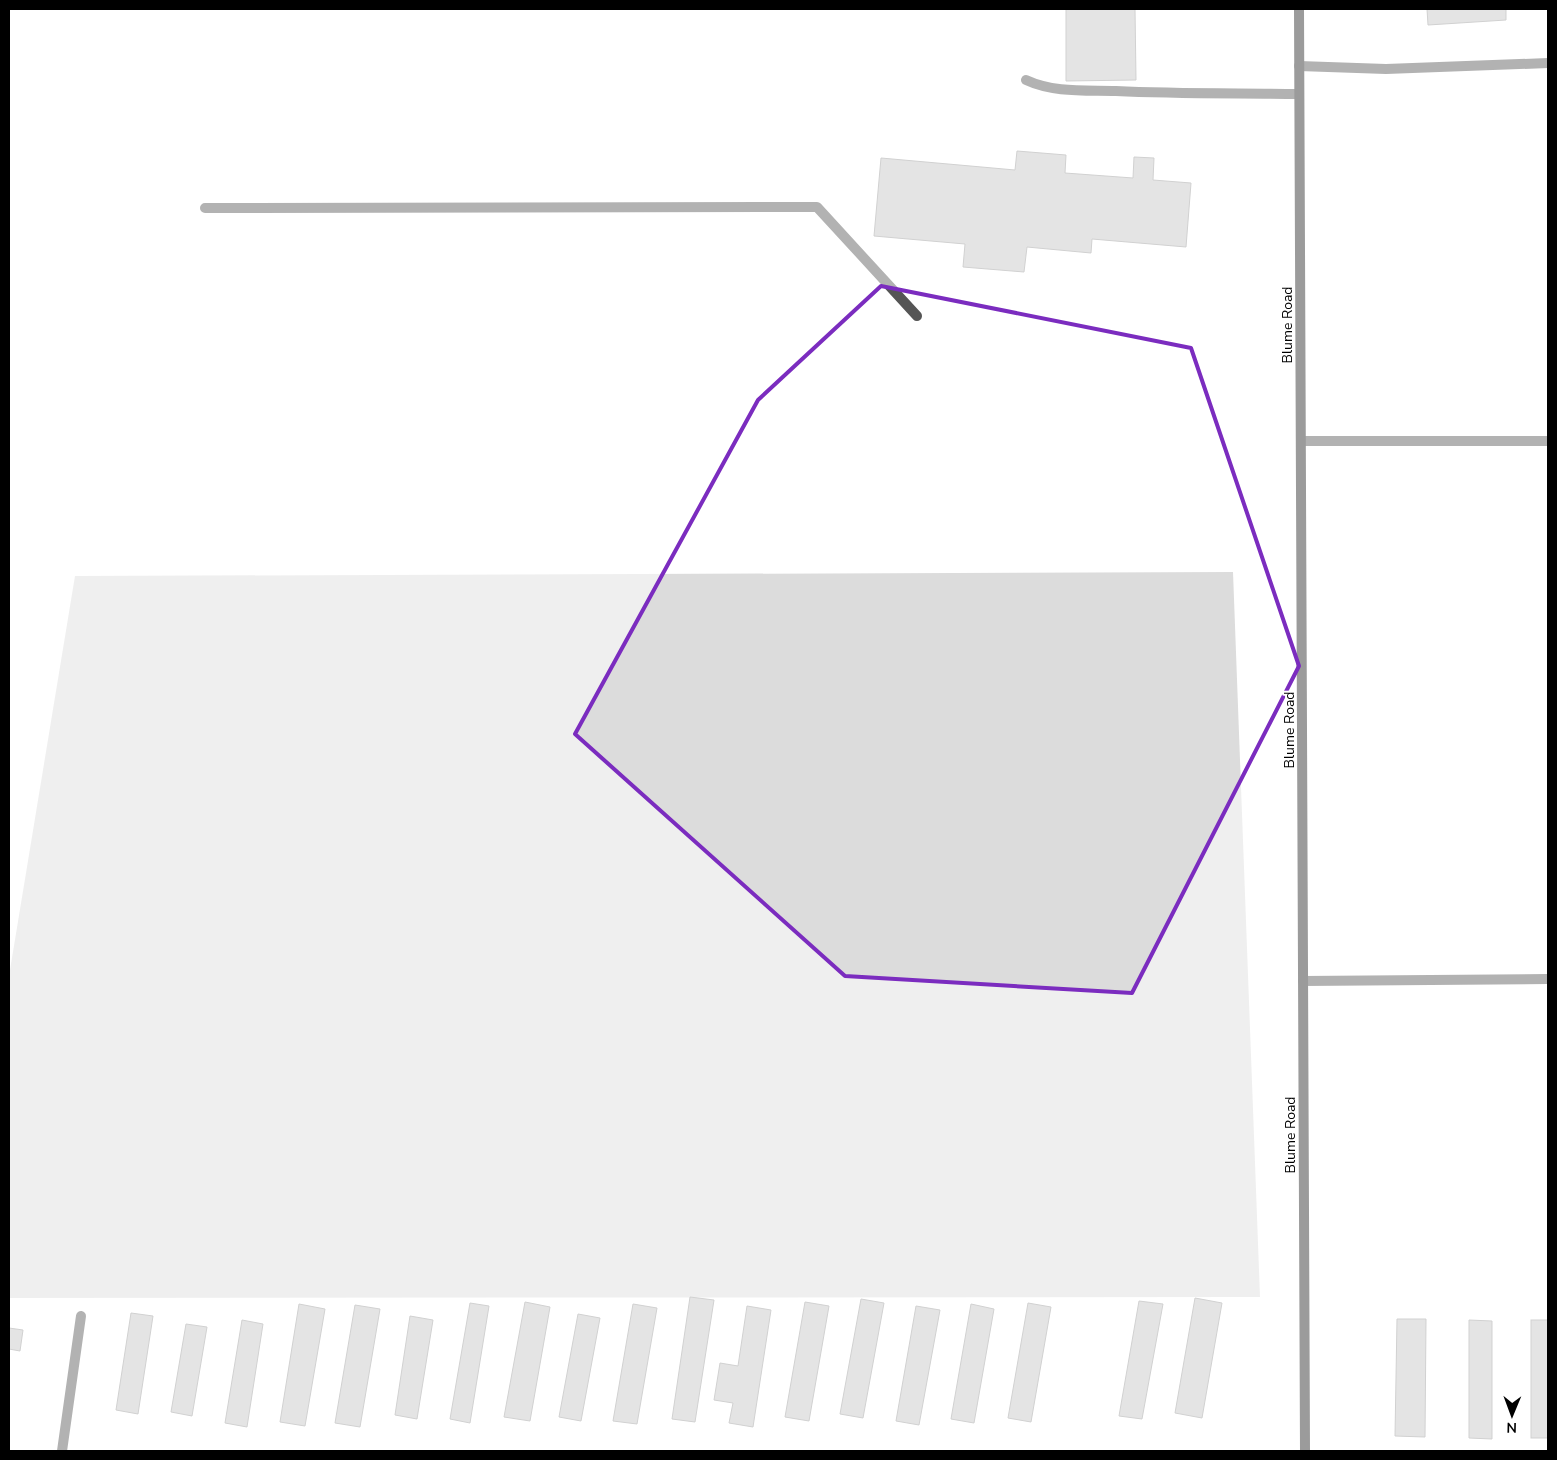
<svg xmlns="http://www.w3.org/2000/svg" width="1557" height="1460" font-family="'Nunito Sans',sans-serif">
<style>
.green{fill:#dcdcdc}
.building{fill:#c4c4c4;stroke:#999}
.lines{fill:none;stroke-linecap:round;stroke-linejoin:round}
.lane{stroke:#555;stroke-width:10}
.street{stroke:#555;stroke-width:10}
.secondary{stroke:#222;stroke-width:10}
.marked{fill:none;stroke:#7b2cbf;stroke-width:4;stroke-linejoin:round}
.labels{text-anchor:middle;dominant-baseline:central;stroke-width:4;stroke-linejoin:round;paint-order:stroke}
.street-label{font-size:14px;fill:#000;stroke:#fff}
</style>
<rect width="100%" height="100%" fill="#fff"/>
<polygon class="green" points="1233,572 1260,1297 9,1298 9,976 75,576"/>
<g class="building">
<polygon points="1066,9 1135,9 1136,80 1066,81"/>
<polygon points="1427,9 1506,9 1506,20 1428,25"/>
<polygon points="1017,151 1066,155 1065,173 1133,178 1134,157 1154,158 1153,180 1191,183 1186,247 1092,239 1091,253 1027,247 1024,272 963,267 965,244 874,236 881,158 1015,170"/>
<polygon points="690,1297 714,1300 695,1422 672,1419"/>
<polygon points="1195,1298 1222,1303 1202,1418 1175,1413"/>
<polygon points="861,1299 884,1303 863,1418 840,1414"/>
<polygon points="1139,1301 1163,1304 1142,1419 1119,1416"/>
<polygon points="525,1302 550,1307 530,1421 504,1417"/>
<polygon points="805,1302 829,1306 809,1421 785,1417"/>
<polygon points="470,1303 489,1306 470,1423 450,1419"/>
<polygon points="1028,1303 1051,1307 1031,1422 1008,1418"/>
<polygon points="299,1304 325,1309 305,1426 280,1422"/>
<polygon points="633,1304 657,1308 637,1424 613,1421"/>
<polygon points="971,1304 994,1309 974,1423 951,1419"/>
<polygon points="355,1305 380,1309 360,1427 335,1423"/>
<polygon points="747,1306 771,1310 753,1427 729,1423 733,1403 714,1400 720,1363 738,1366"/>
<polygon points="916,1306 940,1310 919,1425 896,1421"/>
<polygon points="131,1313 153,1316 138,1414 116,1410"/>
<polygon points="578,1314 600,1318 581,1421 559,1417"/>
<polygon points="410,1316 433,1320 417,1419 395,1415"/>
<polygon points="1397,1319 1426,1319 1425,1437 1395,1436"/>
<polygon points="242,1320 263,1324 247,1427 225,1423"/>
<polygon points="1469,1320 1492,1321 1492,1439 1469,1438"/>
<rect x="1531" y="1320" width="17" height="118"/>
<polygon points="186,1324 207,1327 192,1416 171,1412"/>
<polygon points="9,1328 23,1330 20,1351 9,1349"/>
</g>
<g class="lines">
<g class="lane">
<polyline points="1299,66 1386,69 1548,63"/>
<path d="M 1026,80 C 1054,93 1086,90 1116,91 C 1177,94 1238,93 1299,94"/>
<polyline points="205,208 817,207 917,316"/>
</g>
<g class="street">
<polyline points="1301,441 1548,441"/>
<polyline points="1303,981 1548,979"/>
<polyline points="62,1451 81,1316"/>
</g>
<polyline class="secondary" points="1299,9 1305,1451"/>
</g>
<path d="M0 0H1557V1460H0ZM 881,286 L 1191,348 L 1299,666 L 1132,993 L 845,976 L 575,734 L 758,400 Z" fill="#fff" fill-opacity=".55" fill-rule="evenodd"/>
<path class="marked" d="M 881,286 L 1191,348 L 1299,666 L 1132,993 L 845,976 L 575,734 L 758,400 Z"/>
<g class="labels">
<g class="street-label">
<text transform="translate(1287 325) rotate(-90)">Blume Road</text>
<text transform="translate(1289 730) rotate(-90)">Blume Road</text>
<text transform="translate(1290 1135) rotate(-90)">Blume Road</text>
</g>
</g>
<rect width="1557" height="1460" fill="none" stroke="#000000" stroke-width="20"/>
<g transform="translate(1512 1415) rotate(181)" stroke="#ffffff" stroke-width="4" paint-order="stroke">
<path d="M0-4L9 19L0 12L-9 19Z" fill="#000000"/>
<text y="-8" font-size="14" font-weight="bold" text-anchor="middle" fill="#000000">N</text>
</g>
</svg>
